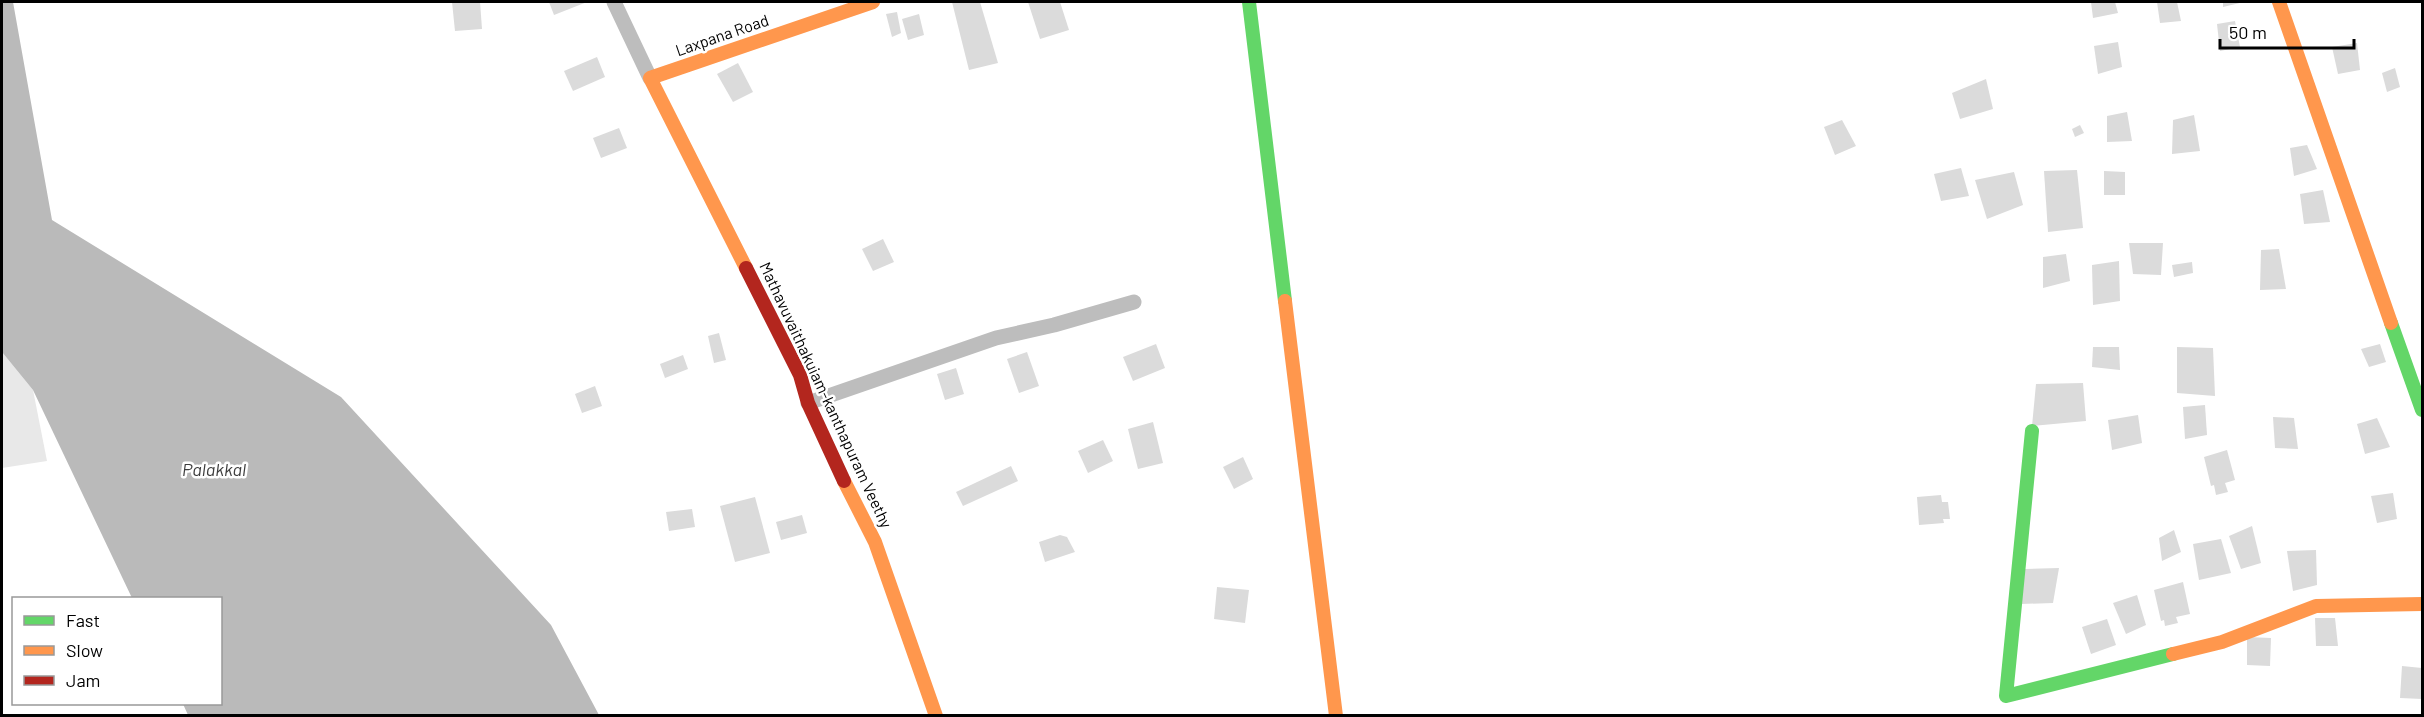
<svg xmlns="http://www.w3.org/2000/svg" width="2424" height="717" viewBox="0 0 2424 717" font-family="Barlow,sans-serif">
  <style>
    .green { fill: #e8e8e8 }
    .water { fill: #bababa }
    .building { fill: #dbdbdb }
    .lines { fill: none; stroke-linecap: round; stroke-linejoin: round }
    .street { stroke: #bdbdbd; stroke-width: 15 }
    .fast { stroke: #63d668; stroke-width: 14 }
    .slow { stroke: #ff974d; stroke-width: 14 }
    .jam { stroke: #b3261e; stroke-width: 14 }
    .labels { text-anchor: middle; stroke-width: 5; stroke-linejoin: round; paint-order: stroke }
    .street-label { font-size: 16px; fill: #000; stroke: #fff }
    .water-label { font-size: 18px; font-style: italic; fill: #3d3d3d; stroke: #fff }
  </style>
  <rect width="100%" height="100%" fill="#fff"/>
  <polygon class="green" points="2,352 33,390 47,461 2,468"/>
  <polygon class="water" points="2,2 13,2 52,220 341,397 551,625 599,715 188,715 183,704 220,704 220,598 132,598 33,390 2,352"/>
  <g class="building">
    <polygon points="452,2 480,2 482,29 455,31"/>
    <polygon points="549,2 587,2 554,15"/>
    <polygon points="952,2 980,2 998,63 969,70"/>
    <polygon points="1028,2 1060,2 1069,30 1040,39"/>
    <polygon points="2091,2 2115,2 2118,13 2093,18"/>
    <polygon points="2157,2 2177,2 2181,21 2160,23"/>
    <polygon points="2223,2 2244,2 2223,7"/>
    <polygon points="897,12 901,33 892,37 886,14"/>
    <polygon points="919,14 924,35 908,40 902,19"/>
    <polygon points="2235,21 2240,47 2220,51 2217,24"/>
    <polygon points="2118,42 2122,67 2098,74 2094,46"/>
    <polygon points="2357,43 2360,70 2338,74 2332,47"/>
    <polygon points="597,57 605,77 573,91 564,71"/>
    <polygon points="738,63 753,92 733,102 717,74"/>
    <polygon points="2395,68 2400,87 2387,92 2382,73"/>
    <polygon points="1986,79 1993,109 1960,119 1952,93"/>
    <polygon points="2127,112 2132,141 2107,142 2107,116"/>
    <polygon points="2194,115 2200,151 2172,154 2173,120"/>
    <polygon points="1842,120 1856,146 1835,155 1824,127"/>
    <polygon points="2080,125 2084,133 2075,137 2072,129"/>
    <polygon points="619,128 627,148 601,158 593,138"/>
    <polygon points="2307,145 2317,169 2294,176 2290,148"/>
    <polygon points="1961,168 1969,196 1941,201 1934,174"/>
    <polygon points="2077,170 2083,228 2048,232 2044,171"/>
    <polygon points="2104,171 2125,172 2125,195 2104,195"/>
    <polygon points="2014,172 2023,205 1987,219 1975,180"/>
    <polygon points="2323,190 2330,222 2304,224 2300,194"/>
    <polygon points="883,239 894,262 873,271 862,249"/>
    <polygon points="2129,243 2163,243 2161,275 2133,274"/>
    <polygon points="2279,249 2286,289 2260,290 2261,250"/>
    <polygon points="2066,254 2070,281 2043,288 2043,257"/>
    <polygon points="2119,261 2120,301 2093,305 2092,265"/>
    <polygon points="2192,262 2193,273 2174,277 2172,265"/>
    <polygon points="719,333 726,360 714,363 708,336"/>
    <polygon points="1156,344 1165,368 1133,381 1123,357"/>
    <polygon points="2380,344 2386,362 2369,367 2361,349"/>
    <polygon points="2093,347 2119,347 2120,370 2092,367"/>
    <polygon points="2177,347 2213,348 2215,396 2177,393"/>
    <polygon points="1027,352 1039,386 1019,393 1007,359"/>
    <polygon points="683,355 688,369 665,378 660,364"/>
    <polygon points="956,368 964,394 945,400 937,374"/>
    <polygon points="2083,383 2086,421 2032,426 2036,384"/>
    <polygon points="595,386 602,406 582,413 575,394"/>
    <polygon points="2205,405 2207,435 2185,439 2183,407"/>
    <polygon points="2138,415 2142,443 2112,450 2108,420"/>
    <polygon points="2273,417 2294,418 2298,449 2275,448"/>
    <polygon points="2377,418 2390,447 2365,454 2357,424"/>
    <polygon points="1153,422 1163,463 1138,469 1128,429"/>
    <polygon points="1103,440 1113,461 1088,473 1078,451"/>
    <polygon points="2227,450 2235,480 2225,483 2228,492 2216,495 2214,485 2211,486 2204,457"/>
    <polygon points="1243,457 1253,479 1234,489 1223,467"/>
    <polygon points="1011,466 1018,481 963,506 956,492"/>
    <polygon points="2393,493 2397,519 2377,523 2371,496"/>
    <polygon points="1941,495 1942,502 1948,502 1950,519 1943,519 1944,523 1919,525 1917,497"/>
    <polygon points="755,497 770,553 735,562 720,506"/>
    <polygon points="692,509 695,527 669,531 666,512"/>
    <polygon points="802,515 807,533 781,540 776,522"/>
    <polygon points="2252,526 2261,563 2241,569 2229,536"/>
    <polygon points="2174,530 2181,552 2162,561 2159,538"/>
    <polygon points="1060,535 1067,537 1075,552 1045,562 1039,542"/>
    <polygon points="2221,539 2231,573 2199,580 2193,544"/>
    <polygon points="2316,550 2317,585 2293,591 2287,551"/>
    <polygon points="2059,568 2053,603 2021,604 2025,569"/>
    <polygon points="2183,582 2190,614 2176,617 2178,623 2165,626 2164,620 2161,621 2154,590"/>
    <polygon points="1217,587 1249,590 1245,623 1214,619"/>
    <polygon points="2137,595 2146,625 2126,634 2113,603"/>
    <polygon points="2315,618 2335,618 2338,646 2316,646"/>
    <polygon points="2107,619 2116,645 2091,654 2082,627"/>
    <polygon points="2247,637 2271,638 2270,666 2247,665"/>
    <polygon points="2402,666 2422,668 2422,699 2400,698"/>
  </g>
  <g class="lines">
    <g class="street">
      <polyline points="614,2 650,78"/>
      <polyline points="808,403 996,338 1054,325 1134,302"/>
    </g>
    <g class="fast">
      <polyline points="1249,2 1285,301"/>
      <polyline points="2391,323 2422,410"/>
      <polyline points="2032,431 2006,696 2173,654"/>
    </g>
    <g class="slow">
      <polyline points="2279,2 2391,323"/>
      <polyline points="746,268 650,78 873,2"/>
      <polyline points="1285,301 1336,716"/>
      <polyline points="844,481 875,542 936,716"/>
      <polyline points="2173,654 2222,642 2316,606 2422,604"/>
    </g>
    <polyline class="jam" points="746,268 800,375 808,403 844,481"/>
  </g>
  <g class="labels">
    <g class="street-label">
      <text transform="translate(722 35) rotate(-19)" y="6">Laxpana Road</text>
      <text transform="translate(826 395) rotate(65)" y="6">Mathavuvaithakuiam-kanthapuram Veethy</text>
    </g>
    <g class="water-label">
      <text x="214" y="476">Palakkal</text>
    </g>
  </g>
  <rect width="2424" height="717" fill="none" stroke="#000000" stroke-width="6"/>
  <rect x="12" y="597" width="210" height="108" fill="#ffffff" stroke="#999999" stroke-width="1.5"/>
  <rect x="24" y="616" width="30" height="9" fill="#63d668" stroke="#999999" stroke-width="1.5"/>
  <text x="66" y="627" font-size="18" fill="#000000">Fast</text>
  <rect x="24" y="646" width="30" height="9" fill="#ff974d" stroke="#999999" stroke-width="1.5"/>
  <text x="66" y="657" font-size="18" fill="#000000">Slow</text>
  <rect x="24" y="676" width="30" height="9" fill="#b3261e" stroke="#999999" stroke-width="1.5"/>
  <text x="66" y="687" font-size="18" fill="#000000">Jam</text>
  <path d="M2220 39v9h134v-9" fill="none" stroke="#000000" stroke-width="3"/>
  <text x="2229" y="39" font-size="18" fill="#000000" stroke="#ffffff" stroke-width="4.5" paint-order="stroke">50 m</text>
</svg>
